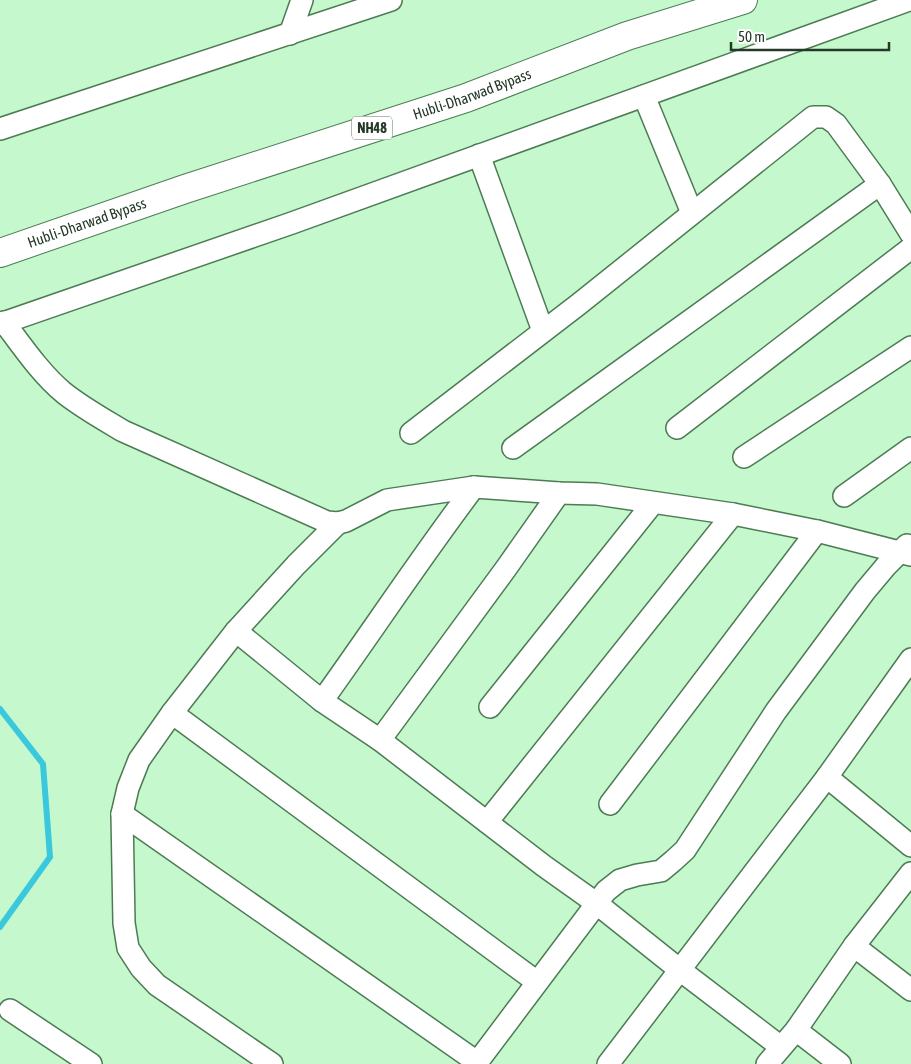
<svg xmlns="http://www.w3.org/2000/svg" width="911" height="1064" viewBox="0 0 911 1064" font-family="'Asap Condensed',sans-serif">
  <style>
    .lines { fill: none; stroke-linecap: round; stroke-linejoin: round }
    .stream { stroke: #3ac8dc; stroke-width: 6 }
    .minor-casing { stroke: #4c7b54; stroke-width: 24 }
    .highway-casing { stroke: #4c7b54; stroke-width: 30 }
    .minor { stroke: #fff; stroke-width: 21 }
    .highway { stroke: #fff; stroke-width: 28 }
    .labels { text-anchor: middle; stroke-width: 5; stroke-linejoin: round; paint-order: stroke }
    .shield { fill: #fff; stroke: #667468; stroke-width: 1 }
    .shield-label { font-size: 14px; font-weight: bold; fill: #253928 }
    .street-label { font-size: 15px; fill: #253928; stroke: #fff }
  </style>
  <rect width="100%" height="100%" fill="#c5f8cc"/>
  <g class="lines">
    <polyline class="stream" points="0,709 43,764 50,857 0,927"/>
    <g class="minor-casing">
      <g id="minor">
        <polyline points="290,34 302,0"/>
        <polyline points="644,96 692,213"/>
        <polyline points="0,129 391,0"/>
        <polyline points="479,155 543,331"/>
        <path d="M4,322C22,346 41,374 64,393C83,408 103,419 123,431L327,522L338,523L346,521L387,500L474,487L559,493L597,494L733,514L817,531L911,555"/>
        <polyline points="0,324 292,223 909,0"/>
        <polyline points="677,428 911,248"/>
        <polyline points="411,433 579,304 813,117 826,117 836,124 880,184 911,234"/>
        <polyline points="513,448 880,184"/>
        <polyline points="744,457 911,347"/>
        <polyline points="844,496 911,448"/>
        <polyline points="236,631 322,701 380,740 544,866 596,903 680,970 781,1047"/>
        <path d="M322,701C373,630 421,557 474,487"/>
        <polyline points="490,707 653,503"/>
        <polyline points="172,713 537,982"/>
        <polyline points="380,740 507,567 559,493"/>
        <polyline points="827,777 911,846"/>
        <polyline points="610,804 817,531"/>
        <polyline points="122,814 477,1062"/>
        <polyline points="487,822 733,514"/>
        <polyline points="854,946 911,990"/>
        <polyline points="10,1010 91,1064"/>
        <polyline points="796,1030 840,1064"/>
        <polyline points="272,1064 157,985 141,968 128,948 124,923 122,814 128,788 139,760 172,713 236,631 296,565 338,523"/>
        <polyline points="476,1064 606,891 620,880 637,875 661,871 673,861 685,850 776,711 865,591 886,566 907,545"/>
        <polyline points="608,1064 827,777 911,659"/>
        <polyline points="767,1064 796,1030 854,946 911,873"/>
      </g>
    </g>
    <g class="highway-casing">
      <g id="highway">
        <path id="s1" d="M0,253L185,189L466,98L627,36L743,0"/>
      </g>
    </g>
    <use href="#minor" class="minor"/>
    <use href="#highway" class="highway"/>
  </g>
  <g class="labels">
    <rect class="shield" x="352" y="116.5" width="40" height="23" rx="4"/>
    <g class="shield-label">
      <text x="372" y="133">NH48</text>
    </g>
    <g class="street-label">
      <text dy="5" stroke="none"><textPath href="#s1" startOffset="498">Hubli-Dharwad Bypass</textPath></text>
      <text dy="5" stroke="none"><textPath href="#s1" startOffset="92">Hubli-Dharwad Bypass</textPath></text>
    </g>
  </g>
  <path d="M731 42v8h158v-8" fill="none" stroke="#253928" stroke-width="2.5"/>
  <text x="738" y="42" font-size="15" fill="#253928" stroke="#ffffff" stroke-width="4" paint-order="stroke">50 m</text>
</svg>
